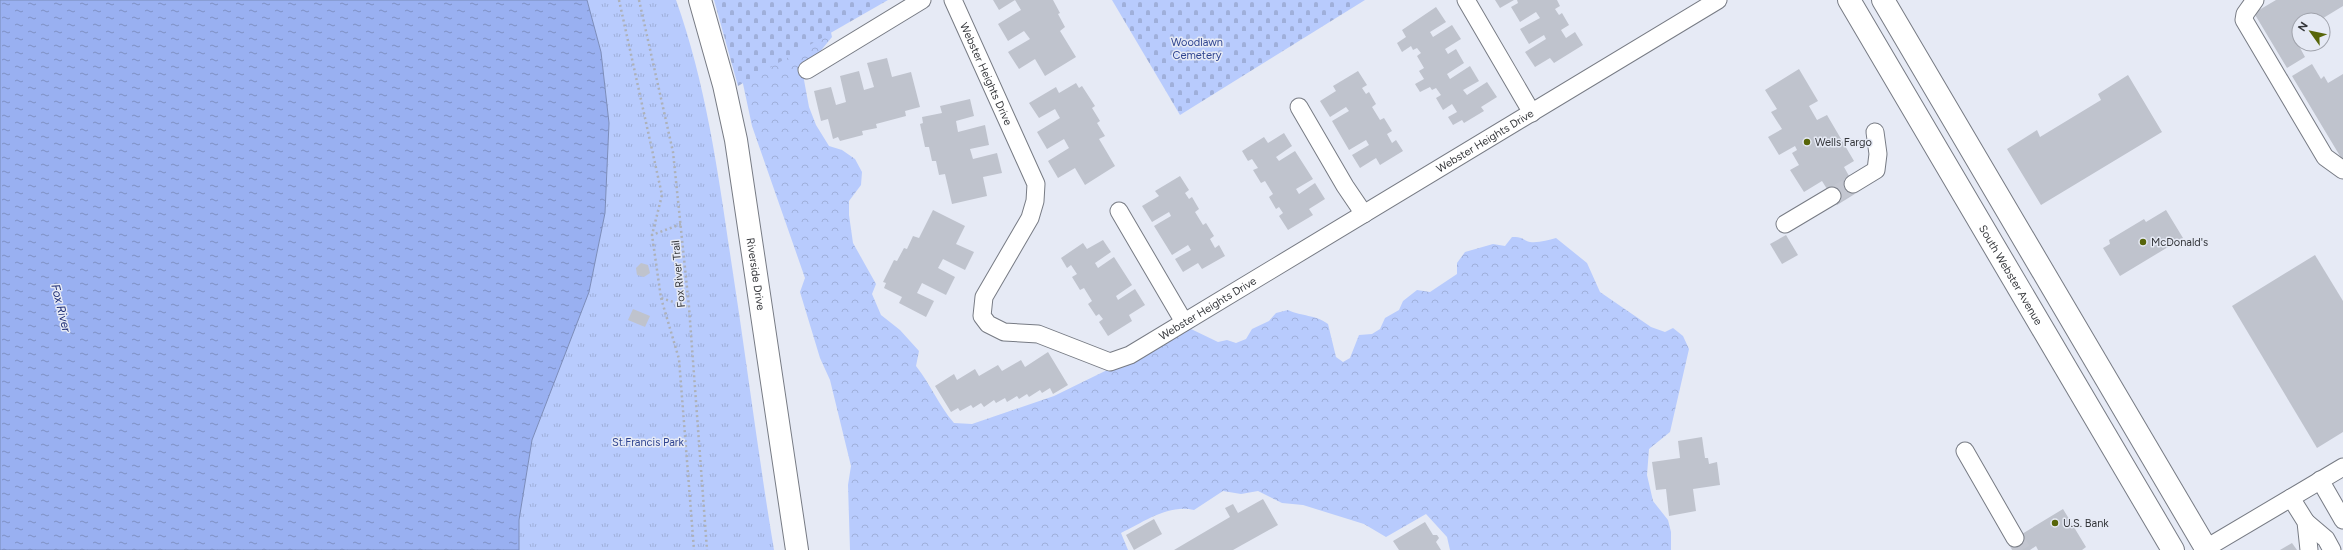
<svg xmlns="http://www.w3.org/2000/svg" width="2343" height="550" viewBox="0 0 2343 550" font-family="Figtree,sans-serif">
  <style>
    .forest { fill: url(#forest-crowns) }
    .cemetery { fill: url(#cemetery-stones) }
    .park { fill: url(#park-tufts) }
    .water { fill: url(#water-ripples); stroke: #7b8cba }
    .building { fill: #bfc3cd }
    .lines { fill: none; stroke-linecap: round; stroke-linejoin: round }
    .minor-tunnel { stroke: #c3c6d0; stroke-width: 17; stroke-dasharray: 17 8; stroke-linecap: butt }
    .minor-casing { stroke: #777b84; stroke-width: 19 }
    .major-casing { stroke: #777b84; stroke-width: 24 }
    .path { stroke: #adb1b9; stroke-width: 2.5; stroke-dasharray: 2 3; stroke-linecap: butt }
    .minor { stroke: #fff; stroke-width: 17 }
    .major { stroke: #fff; stroke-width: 22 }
    .poi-dot { fill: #576509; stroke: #e6eaf5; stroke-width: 1.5 }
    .labels { text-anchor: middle; stroke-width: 3; stroke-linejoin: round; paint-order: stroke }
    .park-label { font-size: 11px; fill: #314691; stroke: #e6eaf5 }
    .street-label { font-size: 11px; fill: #35373b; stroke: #e6eaf5 }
    .poi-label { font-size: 11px; fill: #35373b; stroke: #e6eaf5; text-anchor: start }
    .water-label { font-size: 12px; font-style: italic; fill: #1a2a73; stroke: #e6eaf5 }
  </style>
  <defs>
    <pattern id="forest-crowns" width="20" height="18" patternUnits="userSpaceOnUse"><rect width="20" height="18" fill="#b8cbfd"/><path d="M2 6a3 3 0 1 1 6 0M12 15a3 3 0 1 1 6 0" fill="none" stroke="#9fafda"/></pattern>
    <pattern id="cemetery-stones" width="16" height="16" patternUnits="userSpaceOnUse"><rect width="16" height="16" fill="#b8cbfd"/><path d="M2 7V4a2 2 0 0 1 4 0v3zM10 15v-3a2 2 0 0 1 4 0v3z" fill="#9fafda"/></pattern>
    <pattern id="park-tufts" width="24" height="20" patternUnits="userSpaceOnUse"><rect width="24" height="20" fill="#b8cbfd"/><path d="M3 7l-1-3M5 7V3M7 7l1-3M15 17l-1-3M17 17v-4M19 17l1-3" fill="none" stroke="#9fafda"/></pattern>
    <pattern id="water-ripples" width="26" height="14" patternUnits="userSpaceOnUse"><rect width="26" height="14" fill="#99b0f1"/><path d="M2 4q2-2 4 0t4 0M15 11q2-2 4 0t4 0" fill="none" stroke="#7e90c4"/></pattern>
  </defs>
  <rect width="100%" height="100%" fill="#e6eaf5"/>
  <path class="forest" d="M829,23L832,37L809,65L804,80L809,107L816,125L829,146L842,150L855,159L862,172L861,185L849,201V215L853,243L876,284L872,294L881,315L900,330L919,351L916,366C931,385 939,406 954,423L972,424L1054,396L1191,329L1218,342L1227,340L1236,343L1246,339L1252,329L1269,321L1276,313L1288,310C1303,317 1314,314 1328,324L1336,357L1343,362L1350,358L1359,335L1372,334L1380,329L1385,318L1399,310L1403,301L1417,290L1430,292L1457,274V263L1465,252L1493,244L1505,246L1512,237C1525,237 1522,240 1530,242C1539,243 1548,240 1556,238L1587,263L1600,292L1651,327L1665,332L1673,328L1683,336L1689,349L1670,432L1649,449L1647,475L1653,501L1668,520L1671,532V550H1450L1447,537L1426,514L1386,537L1364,524L1303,505L1282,503L1258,491L1241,494L1223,491L1194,510C1168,504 1144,522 1121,533L1128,550H850L848,485L851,466L830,380L820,358L800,292L805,278L752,126L736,51Z"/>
  <g class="cemetery">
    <polygon points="714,0 888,0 738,86"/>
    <polygon points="1112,0 1365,0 1180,115"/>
  </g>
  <path class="park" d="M587,0H676C706,84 718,172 731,260C746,356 758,454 774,550H519V520L532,440L589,292L605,213L609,123L601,52Z"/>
  <polygon class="water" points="0,0 587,0 601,52 609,123 605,213 589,292 532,440 519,520 519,550 0,550"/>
  <g class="building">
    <polygon points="993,0 1053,0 1060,13 1058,14 1065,27 1060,31 1076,57 1045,76 1035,59 1019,69 1008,52 1030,39 1024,31 1008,41 998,24 1021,10 1015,0 999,10"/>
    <polygon points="1495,0 1514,0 1500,8"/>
    <polygon points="1517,0 1557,0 1560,6 1555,9 1559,15 1562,13 1569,25 1561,30 1566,38 1575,32 1583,45 1554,63 1550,58 1535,67 1525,52 1546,39 1544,35 1529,44 1520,29 1540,18 1536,12 1520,22 1511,7 1518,3"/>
    <polygon points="2276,0 2343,0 2343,6 2320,20 2299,20 2299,32 2296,34 2299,44 2303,44 2299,46 2305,57 2287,68 2254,13"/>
    <polygon points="1436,7 1446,22 1430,32 1433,37 1452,25 1461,39 1445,49 1448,54 1456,49 1464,63 1447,74 1450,79 1470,66 1479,81 1463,90 1467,95 1487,82 1497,97 1481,107 1484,111 1464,123 1462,120 1453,125 1448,117 1457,112 1452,104 1443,110 1436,98 1441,95 1436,88 1432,90 1430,87 1420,92 1415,84 1424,79 1419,71 1424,68 1417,56 1421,53 1417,48 1413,50 1411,46 1402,52 1397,43 1406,37 1402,30"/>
    <polygon points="887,58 892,77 911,72 920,107 905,111 906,116 876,124 877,128 862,131 863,135 840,141 838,137 833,139 828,119 821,121 814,91 831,87 836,105 846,102 840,76 859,71 864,90 874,87 867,63"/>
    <polygon points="2312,64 2321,79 2324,76 2328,83 2343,74 2343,161 2292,76"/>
    <polygon points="1799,69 1818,101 1809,106 1817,120 1827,115 1854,161 1844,167 1858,192 1837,205 1822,181 1804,192 1790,170 1799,165 1792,153 1797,150 1795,146 1779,155 1768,137 1782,129 1771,112 1777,109 1765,90"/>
    <polygon points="1358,71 1367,85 1362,88 1366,94 1369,92 1376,104 1372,107 1380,120 1384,118 1392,131 1387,134 1392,143 1396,140 1403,151 1380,165 1376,158 1360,168 1352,155 1369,145 1366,140 1349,150 1332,121 1349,111 1346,107 1330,117 1320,101 1336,91 1333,86"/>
    <polygon points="2128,75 2162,132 2041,205 2007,149 2037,130 2040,137 2101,100 2098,94"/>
    <polygon points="1076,83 1079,88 1082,86 1095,106 1092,108 1100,121 1097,123 1105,136 1099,139 1115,166 1085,185 1075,168 1058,178 1048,161 1069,148 1064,139 1047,149 1037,132 1060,118 1055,109 1039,118 1029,103 1056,87 1059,93"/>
    <polygon points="970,99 974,116 956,121 958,132 985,125 989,145 970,149 973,159 997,153 1002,173 983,177 987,196 952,204 945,174 939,175 936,161 932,161 929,147 925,147 920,124 923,123 922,117 942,113 940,106"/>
    <polygon points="1284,133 1292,146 1276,157 1279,161 1295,151 1313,179 1296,189 1299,194 1315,183 1325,199 1309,209 1313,215 1288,230 1279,216 1283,213 1279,207 1276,209 1269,197 1273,194 1265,181 1261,183 1253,170 1258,168 1252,159 1248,161 1242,151 1264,137 1268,143"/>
    <polygon points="1180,176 1189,190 1185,193 1189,199 1192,197 1199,209 1195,212 1203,225 1206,223 1214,236 1210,239 1215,248 1219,245 1225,256 1202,269 1198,263 1183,272 1175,259 1191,250 1188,245 1172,255 1154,226 1171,216 1169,212 1152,222 1142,206 1159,196 1155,191"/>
    <polygon points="933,210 965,226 956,244 974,252 965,270 943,259 938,268 955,277 946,295 922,283 917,293 934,301 926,317 899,303 902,297 884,288 886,283 883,282 894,260 897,261 904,248 907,249 913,236 919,238"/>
    <polygon points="2166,210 2183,238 2120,276 2103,248 2110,244 2109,240 2144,219 2146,222"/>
    <polygon points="1786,235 1798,255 1782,264 1770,244"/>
    <polygon points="1103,240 1111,252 1095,263 1098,268 1114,257 1132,285 1116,296 1118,300 1135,289 1145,305 1129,315 1132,321 1108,336 1099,322 1103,319 1099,314 1096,316 1088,304 1092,301 1084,288 1080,290 1072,277 1077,274 1071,265 1067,268 1061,258 1083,243 1087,249"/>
    <polygon points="2315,255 2343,301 2343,432 2317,448 2232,306"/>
    <polygon points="641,263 648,265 650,273 644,277 637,275 636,268"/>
    <polygon points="633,309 650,316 645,327 628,320"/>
    <polygon points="1048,352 1068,385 1053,394 1050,388 1042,393 1040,390 1029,397 1027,394 1019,399 1017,396 1007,402 1005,398 996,403 994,400 984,407 981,403 973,408 971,405 960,411 958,408 951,412 935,386 954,374 957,380 975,369 979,376 998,365 1002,371 1021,360 1025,367"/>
    <polygon points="1702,437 1705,458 1708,458 1709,464 1717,462 1720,485 1693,489 1696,511 1669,516 1666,489 1656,490 1652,462 1680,458 1678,441"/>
    <polygon points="1263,499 1278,525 1233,550 1174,550 1230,517 1225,508 1233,504 1238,513"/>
    <polygon points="2063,509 2086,547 2082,550 2038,550 2036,546 2030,550 2018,550 2012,540"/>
    <polygon points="1154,519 1162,534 1134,550 1126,535"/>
    <polygon points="1425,522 1433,535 1437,535 1439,538 1436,542 1441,550 1399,550 1393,541"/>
    <polygon points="2292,543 2297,550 2280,550"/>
  </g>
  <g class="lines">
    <g class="minor-tunnel">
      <polyline points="1832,196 1853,184"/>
      <polyline points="2015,538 2022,550"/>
    </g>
    <g class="minor-casing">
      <g id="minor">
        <path id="s1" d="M953,0L1036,184L1035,201L1030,218L984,297L982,316L988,324L1004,332L1038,334L1110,362L1130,355L1718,0"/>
        <polyline points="1466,0 1532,113"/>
        <polyline points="2255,0 2245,14 2244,20 2325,157 2343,170"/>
        <polyline points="807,70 922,0"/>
        <polyline points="1299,107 1345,186 1364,214"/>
        <polyline points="1853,184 1876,170 1878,154 1875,132"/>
        <polyline points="1119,211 1184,322"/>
        <polyline points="1785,224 1832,196"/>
        <polyline points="1965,451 2015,538"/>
        <polyline points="2320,480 2343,520"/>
        <polyline points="2291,498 2306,522 2309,550"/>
        <polyline points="2306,522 2326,539 2332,550"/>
        <polyline points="2203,550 2343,467"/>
      </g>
    </g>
    <g class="major-casing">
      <g id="major">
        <path id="s2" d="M700,0L724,85L736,140L797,550"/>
        <path id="s3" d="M1849,0L2173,550"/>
        <polyline points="1883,0 2207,550"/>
      </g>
    </g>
    <g class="path">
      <polyline points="619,0 662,195 652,235"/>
      <polyline points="639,0 673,152 689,307 707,550"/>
      <polyline points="681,224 652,235 661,298 689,307"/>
      <polyline points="661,298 679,359 694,550"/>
    </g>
    <use href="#minor" class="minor"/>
    <use href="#major" class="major"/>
  </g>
  <g class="poi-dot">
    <circle cx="1807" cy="142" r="4"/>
    <circle cx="2143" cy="242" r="4"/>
    <circle cx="2055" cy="523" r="4"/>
  </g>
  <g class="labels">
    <g class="park-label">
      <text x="1197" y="46">Woodlawn<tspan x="1197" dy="13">Cemetery</tspan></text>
      <text x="648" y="446">St.Francis Park</text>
    </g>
    <g class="street-label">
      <text dy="4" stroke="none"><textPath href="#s1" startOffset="81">Webster Heights Drive</textPath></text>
      <text dy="4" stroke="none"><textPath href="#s1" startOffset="922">Webster Heights Drive</textPath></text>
      <text dy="4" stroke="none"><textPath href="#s2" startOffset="280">Riverside Drive</textPath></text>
      <text transform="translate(678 274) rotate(-95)" y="4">Fox River Trail</text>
      <text dy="4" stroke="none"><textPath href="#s3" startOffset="319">South Webster Avenue</textPath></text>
      <text dy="4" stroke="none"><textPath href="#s1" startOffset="598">Webster Heights Drive</textPath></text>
    </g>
    <g class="poi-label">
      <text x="1815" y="146">Wells Fargo</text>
      <text x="2151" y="246">McDonald's</text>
      <text x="2063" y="527">U.S. Bank</text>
    </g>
    <g class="water-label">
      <text transform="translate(61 308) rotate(76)" y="4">Fox River</text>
    </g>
  </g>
  <g transform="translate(2311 32) rotate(303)"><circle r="19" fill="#e6eaf5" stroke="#9fa2ab"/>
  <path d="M0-3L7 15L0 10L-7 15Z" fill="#576509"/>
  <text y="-6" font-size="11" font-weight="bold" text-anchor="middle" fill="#35373b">N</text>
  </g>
</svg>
